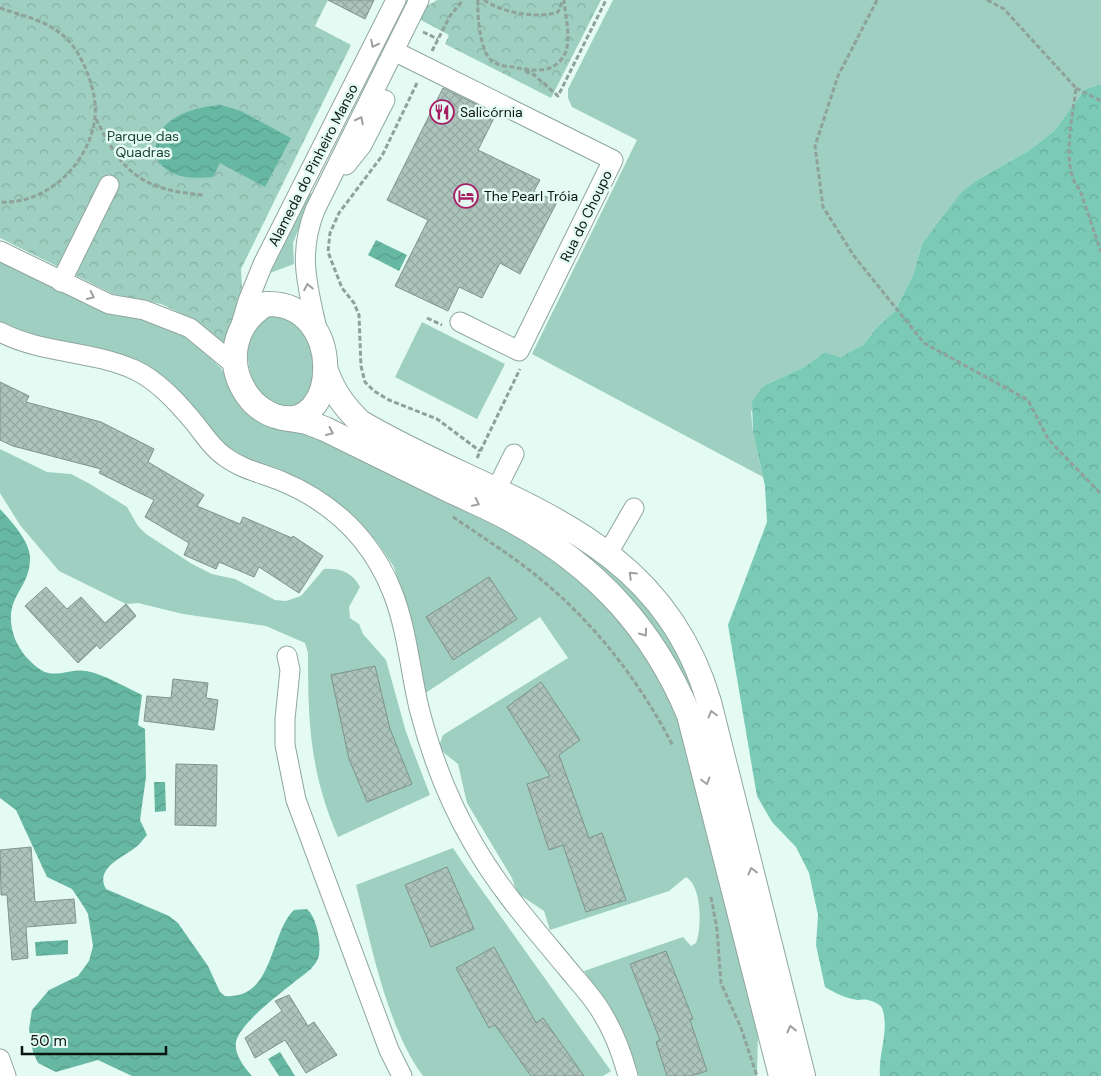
<svg xmlns="http://www.w3.org/2000/svg" width="1101" height="1076" viewBox="0 0 1101 1076" font-family="'DM Sans',sans-serif">
  <style>
    .grass { fill: #9ecfc0 }
    .forest { fill: url(#forest-crowns) }
    .park { fill: url(#park-crowns) }
    .water { fill: url(#water-waves) }
    .building { fill: url(#building-cross-hatch); stroke: #7d938c }
    .lines { fill: none; stroke-linecap: round; stroke-linejoin: round }
    .minor-casing { stroke: #90a6a0; stroke-width: 21 }
    .major-casing { stroke: #90a6a0; stroke-width: 26 }
    .path { stroke: #8fa19b; stroke-width: 3; stroke-dasharray: 5 2.5; stroke-linecap: butt }
    .minor { stroke: #fff; stroke-width: 19 }
    .major { stroke: #fff; stroke-width: 24 }
    .oneway { stroke: #9ea1a1 }
    .labels { text-anchor: middle; stroke-width: 5; stroke-linejoin: round; paint-order: stroke }
    .poi-label { font-size: 14px; fill: #0d1513; stroke: #e3fbf3; text-anchor: start }
    .park-label { font-size: 14px; fill: #20453c; stroke: #e3fbf3 }
    .street-label { font-size: 14px; fill: #0d1513; stroke: #e3fbf3 }
  </style>
  <defs>
    <pattern id="forest-crowns" width="20" height="18" patternUnits="userSpaceOnUse" patternTransform="scale(1.25)"><rect width="20" height="18" fill="#7acab5"/><path d="M2 6a3 3 0 1 1 6 0M12 15a3 3 0 1 1 6 0" fill="none" stroke="#68ad9b"/></pattern>
    <pattern id="park-crowns" width="20" height="18" patternUnits="userSpaceOnUse" patternTransform="scale(1.25)"><rect width="20" height="18" fill="#9ecfc0"/><path d="M2 6a3 3 0 1 1 6 0M12 15a3 3 0 1 1 6 0" fill="none" stroke="#87b1a4"/></pattern>
    <pattern id="water-waves" width="16" height="10" patternUnits="userSpaceOnUse" patternTransform="scale(1.25)"><rect width="16" height="10" fill="#67b8a3"/><path d="M0 5q4-4 8 0t8 0" fill="none" stroke="#589d8b"/></pattern>
    <pattern id="building-cross-hatch" width="8" height="8" patternUnits="userSpaceOnUse" patternTransform="scale(1.25)"><rect width="8" height="8" fill="#adc4bd"/><path d="M0 0l8 8M0 8l8-8" fill="none" stroke="#94a8a2"/></pattern>
  </defs>
  <rect width="100%" height="100%" fill="#e3fbf3"/>
  <g class="grass">
    <polygon points="613,0 1101,0 1101,84 1085,89 1054,131 1028,151 977,180 922,244 913,275 895,311 876,328 863,345 840,357 825,352 804,367 763,386 751,412 753,432 763,477 532,354 637,140 572,107 568,98 568,89"/>
    <polygon points="309,193 312,194 293,243 294,264 270,273"/>
    <path d="M0,257L189,338L221,368L235,394L253,418L268,427L297,431L321,440L522,539L567,569L608,606L641,646L676,710L758,1032L757,1076H639L620,1026L584,971L683,937L691,946L696,943C702,928 702,886 686,877L669,891L550,930L544,911L517,893L512,878L467,803L458,764L443,752L439,746L443,735L568,658L540,617L424,694L412,631L394,567L377,542L358,523L233,454L183,398L50,341L10,330L0,323Z"/>
    <path d="M278,312L305,332L316,360L314,387L297,408C289,407 277,407 270,403C247,389 239,339 260,320C264,316 273,314 278,312Z"/>
    <polygon points="422,322 505,364 477,419 395,377"/>
    <path d="M0,449L47,472L71,474L90,484L127,507L138,526L146,534L192,564L212,574L235,579L275,600L286,601L301,596L324,569C340,568 352,572 360,587L349,607L350,618L359,624L363,634L386,660L406,732L430,795L338,837C310,773 308,723 308,653L305,643L266,626L183,614L138,603L126,604L59,571L20,525L0,493Z"/>
    <polygon points="549,530 574,543 607,567 641,598 684,662 700,714 688,683 675,660"/>
    <path d="M453,848L469,872L611,1071L603,1076H423C387,1028 371,943 356,885Z"/>
  </g>
  <path class="forest" d="M1101,84V1076H880C878,1055 889,1031 883,1011C882,1004 874,1002 868,1000C864,999 861,1000 857,1000C845,998 835,993 825,987L816,945L818,915L809,873L796,847L772,822L757,796L753,773L728,625L767,522L765,486L753,432L752,402L763,386L804,367L825,352L840,357L863,345L876,328L895,311L913,275L922,244L961,193L977,180L1028,151L1054,131L1085,89Z"/>
  <g class="park">
    <polygon points="0,0 328,0 315,26 351,45 241,269 242,287 225,347 189,317 161,304 113,294 0,238"/>
    <polygon points="437,0 601,0 551,98 445,44 449,35 419,19 424,8"/>
  </g>
  <g class="water">
    <path d="M221,105L241,111L291,138L265,187L220,163L213,177C193,179 169,179 157,159C148,120 191,107 221,105Z"/>
    <polygon points="376,240 407,255 399,271 368,255"/>
    <path d="M0,509C11,521 29,540 30,557C31,591 0,597 15,639C21,652 29,662 41,670C55,679 71,668 86,671C104,674 125,687 142,695L138,725L145,729L146,777L140,820L147,835C143,839 140,844 136,847C124,857 94,868 106,889L169,916L178,923L208,966L220,992L225,996C274,1000 269,934 294,910L307,909C317,918 321,942 319,955C318,961 314,965 311,969C294,983 240,1021 236,1042C234,1054 244,1067 252,1076H132L98,1060L56,1072L38,1063L33,1052L29,1029L32,1010L49,990L78,976L89,961L93,946L88,914L84,907L72,889L47,877L16,810L0,798Z"/>
    <polygon points="154,782 165,782 166,811 155,812"/>
    <polygon points="68,940 68,954 36,956 35,942"/>
    <polygon points="280,1052 295,1076 279,1076 268,1059"/>
  </g>
  <g class="building">
    <polygon points="328,0 374,0 365,19"/>
    <polygon points="443,88 496,114 478,150 540,180 534,191 557,202 520,274 500,263 482,298 459,287 448,311 395,286 428,220 387,200"/>
    <polygon points="0,382 29,396 26,402 101,422 154,449 148,462 204,495 197,506 240,524 243,517 292,538 293,536 323,556 299,593 259,567 254,577 219,562 216,569 184,555 189,543 145,517 154,500 99,473 101,469 13,446 0,440"/>
    <polygon points="489,577 517,619 453,660 426,617"/>
    <polygon points="46,587 67,609 81,597 105,623 126,604 136,616 100,649 97,645 78,663 25,606"/>
    <polygon points="375,666 390,729 412,784 367,802 349,759 331,675"/>
    <polygon points="173,679 208,683 206,698 218,700 214,730 144,721 147,696 171,698"/>
    <polygon points="541,682 580,740 559,755 589,838 602,833 626,900 586,912 563,845 549,850 527,784 550,776 507,707"/>
    <polygon points="176,764 217,765 216,826 175,825"/>
    <polygon points="31,847 35,902 74,899 76,923 26,927 28,958 12,960 7,895 1,895 0,850"/>
    <polygon points="447,867 474,929 431,947 405,885"/>
    <polygon points="494,947 536,1023 543,1018 584,1076 531,1076 495,1025 489,1028 456,968"/>
    <polygon points="666,951 693,1019 690,1020 707,1071 690,1076 667,1076 656,1042 660,1040 630,964"/>
    <polygon points="289,995 308,1026 314,1022 337,1055 306,1073 285,1040 255,1058 245,1038 282,1011 275,1001"/>
  </g>
  <g class="lines">
    <g class="minor-casing">
      <g id="minor">
        <polyline points="394,51 613,160 519,351 460,322"/>
        <polyline points="346,165 362,145 385,100"/>
        <polyline points="0,251 109,304 144,310 190,328 236,366"/>
        <polyline points="61,282 109,185"/>
        <polyline points="240,328 248,301 263,264 396,0"/>
        <path d="M0,332C42,354 91,350 135,370C158,381 177,402 193,421C203,433 211,447 224,456C241,469 261,473 281,481C332,502 371,539 392,591C407,628 410,670 419,708C431,755 449,802 473,843C499,889 534,928 567,968C579,983 593,997 602,1013C614,1032 622,1054 628,1076"/>
        <path d="M318,334C308,287 297,256 315,210L419,0"/>
        <polyline points="496,490 514,454"/>
        <polyline points="608,553 634,508"/>
        <polyline points="287,656 290,670 285,719 285,745 296,800 389,1050 402,1076"/>
        <polyline points="0,1059 6,1076"/>
      </g>
    </g>
    <g class="major-casing">
      <g id="major">
        <path d="M266,304C347,301 340,438 275,416C264,412 255,406 248,396C225,364 233,324 266,304Z"/>
        <path d="M327,373C334,393 345,407 360,422C497,503 658,527 709,702L803,1076"/>
        <path d="M283,418L307,422L325,429C366,449 407,469 447,489C470,500 494,510 515,522C597,568 653,629 689,715L781,1076"/>
      </g>
    </g>
    <g class="path">
      <path d="M478,0C477,14 480,49 490,59C497,67 509,66 518,68C534,71 553,73 563,57C573,43 565,16 564,0"/>
      <path d="M484,0C503,13 537,19 558,12L563,0"/>
      <polyline points="877,0 838,76 815,146 823,207 854,256 924,343 1028,400 1048,439 1101,494"/>
      <path d="M987,0L1004,9L1076,88C1073,115 1060,169 1080,190L1101,252"/>
      <path d="M0,8C23,16 50,21 68,40C84,57 98,94 95,117C90,163 47,205 0,202"/>
      <polyline points="423,32 438,39"/>
      <polyline points="432,51 450,16 463,0"/>
      <polyline points="525,71 534,75 558,96 606,0"/>
      <polyline points="417,83 382,156 339,213 330,233 328,252 342,288 354,303 359,315 361,366 365,382 374,391 389,400 437,419 480,451"/>
      <polyline points="1076,88 1101,101"/>
      <path d="M96,119C123,174 142,190 204,195"/>
      <polyline points="427,318 442,325"/>
      <polyline points="477,458 520,369"/>
      <path d="M453,517C475,532 498,547 520,563C585,611 636,674 673,746"/>
      <polyline points="711,897 717,929 721,983 741,1028 757,1076"/>
    </g>
    <use href="#minor" class="minor"/>
    <use href="#major" class="major"/>
  </g>
  <defs><path id="oneway-chevron" d="M-2-3.5L2.5 0L-2 3.5" fill="none" stroke-width="1.6" stroke-linecap="round" stroke-linejoin="round" transform="scale(1.25)"/></defs>
  <g class="oneway">
    <use href="#oneway-chevron" transform="translate(374 44) rotate(117)"/>
    <use href="#oneway-chevron" transform="translate(360 120) rotate(-63)"/>
    <use href="#oneway-chevron" transform="translate(308 287) rotate(-101)"/>
    <use href="#oneway-chevron" transform="translate(91 296) rotate(25)"/>
    <use href="#oneway-chevron" transform="translate(330 432) rotate(24)"/>
    <use href="#oneway-chevron" transform="translate(476 503) rotate(26)"/>
    <use href="#oneway-chevron" transform="translate(632 575) rotate(-136)"/>
    <use href="#oneway-chevron" transform="translate(644 633) rotate(54)"/>
    <use href="#oneway-chevron" transform="translate(712 714) rotate(-105)"/>
    <use href="#oneway-chevron" transform="translate(706 781) rotate(75)"/>
    <use href="#oneway-chevron" transform="translate(752 871) rotate(-104)"/>
    <use href="#oneway-chevron" transform="translate(791 1029) rotate(-104)"/>
  </g>
  <defs>
    <g id="restaurant-ring" transform="scale(1.25)"><circle r="9.5" fill="#e3fbf3" stroke="#a61d64" stroke-width="1.5"/><path d="M-5-6h1v4h1v-4h1v4h1v-4h1v5L-1.5 .5V6h-2V.5L-5-1ZM5-6V6H3V1.5H1.5Q1.5-4 5-6Z" fill="#a61d64"/></g>
    <g id="hotel-ring" transform="scale(1.25)"><circle r="9.5" fill="#e3fbf3" stroke="#a61d64" stroke-width="1.5"/><path d="M-6-4.5h1.5V1H6V5H4.5V3h-9V5H-6ZM-4 0a1.8 1.8 0 1 1 3.6 0ZM.5 0V-2.5h3Q6-2.5 6 0Z" fill="#a61d64"/></g>
  </defs>
  <g fill-rule="evenodd">
    <use href="#restaurant-ring" x="442" y="112"/>
    <use href="#hotel-ring" x="466" y="196"/>
  </g>
  <g class="labels">
    <g class="poi-label">
      <text x="460" y="117">Salicórnia</text>
      <text x="484" y="201">The Pearl Tróia</text>
    </g>
    <g class="park-label">
      <text x="143" y="141">Parque das<tspan x="143" dy="16">Quadras</tspan></text>
    </g>
    <g class="street-label">
      <text transform="translate(313 165) rotate(-63)" y="5">Alameda do Pinheiro Manso</text>
      <text transform="translate(586 216) rotate(-64)" y="5">Rua do Choupo</text>
    </g>
  </g>
  <path d="M22 1046v8h144v-8" fill="none" stroke="#0d1513" stroke-width="2.5"/>
  <text x="30" y="1046" font-size="15" fill="#0d1513" stroke="#e3fbf3" stroke-width="4" paint-order="stroke">50 m</text>
</svg>
